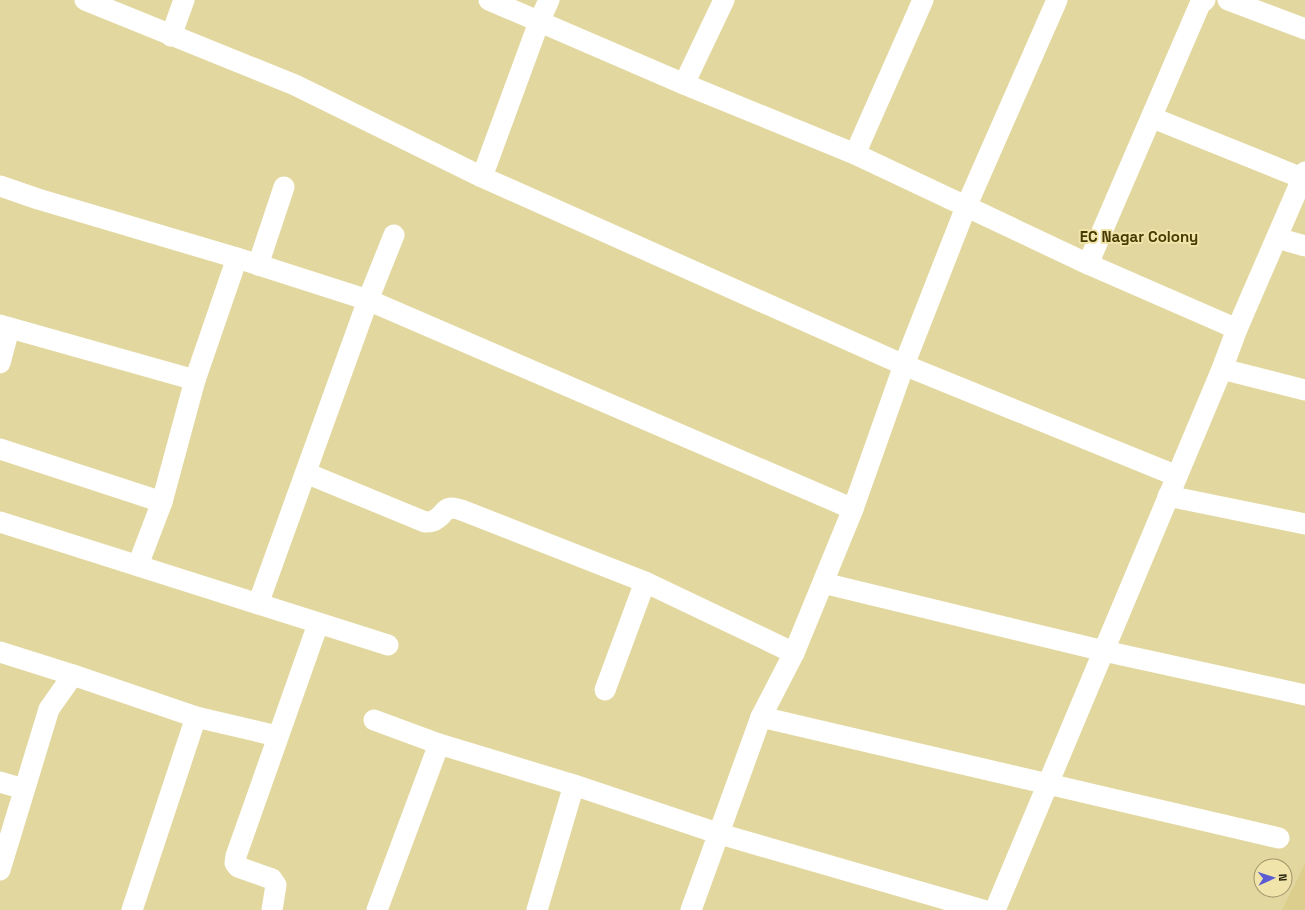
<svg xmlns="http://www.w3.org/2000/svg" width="1305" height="910" viewBox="0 0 1305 910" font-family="'Space Grotesk',sans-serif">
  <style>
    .built { fill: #dccf8d }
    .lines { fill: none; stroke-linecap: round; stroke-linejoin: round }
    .minor { stroke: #fff; stroke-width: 21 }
    .labels { text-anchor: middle; stroke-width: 4; stroke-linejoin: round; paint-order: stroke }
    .neighbourhood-label { font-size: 15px; font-weight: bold; fill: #463c00; stroke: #f0e4ab }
  </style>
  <rect width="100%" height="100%" fill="#e2d79e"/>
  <polygon class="built" points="1305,864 1305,910 1282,910"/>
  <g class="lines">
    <g class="minor">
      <polyline points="85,0 295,85 482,177 904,365 1177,476"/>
      <polyline points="489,0 684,84 855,154 1088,264 1237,329"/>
      <polyline points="1228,0 1305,29"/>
      <polyline points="171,36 184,0"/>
      <polyline points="684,84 724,0"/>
      <polyline points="1153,118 1302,178"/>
      <polyline points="855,154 923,0"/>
      <polyline points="482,177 539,22 549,0"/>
      <polyline points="0,186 38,199 237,258 368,300 853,509"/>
      <polyline points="1277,238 1305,246"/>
      <polyline points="1088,264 1200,4 1205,0"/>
      <polyline points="258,265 284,187"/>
      <polyline points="0,325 195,380"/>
      <polyline points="0,363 9,329"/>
      <polyline points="1222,369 1305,390"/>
      <polyline points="0,449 162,502"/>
      <path d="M306,473L425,522C428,522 433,522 435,520C448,513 441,503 464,511L645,582L794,653"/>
      <polyline points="1168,496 1305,524"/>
      <polyline points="0,522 388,645"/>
      <polyline points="138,565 162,502 195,380 237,258"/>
      <polyline points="823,583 1104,651 1305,695"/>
      <polyline points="258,604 368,300 394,235"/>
      <polyline points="0,652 73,675 196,717 132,910"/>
      <polyline points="605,690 645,582"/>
      <polyline points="196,717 277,736"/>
      <polyline points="761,717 1279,838"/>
      <polyline points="374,720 439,744 574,785 720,834 983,910"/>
      <polyline points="0,782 24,789"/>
      <polyline points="0,870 49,709 73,675"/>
      <polyline points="272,910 276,885 272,879 238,867 235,863 236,856 318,624"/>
      <polyline points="377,910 439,744"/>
      <polyline points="537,910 574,785"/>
      <polyline points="691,910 761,717 794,653 853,509 904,365 966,207 1057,0"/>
      <polyline points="995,910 1222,369 1237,329 1305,172"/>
    </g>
  </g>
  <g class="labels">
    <g class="neighbourhood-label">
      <text x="1139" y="242">EC Nagar Colony</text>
    </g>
  </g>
  <g transform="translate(1273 878) rotate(87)"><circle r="19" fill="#f0e4ab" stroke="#9f966b"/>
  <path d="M0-3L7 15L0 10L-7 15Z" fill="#5b5cd4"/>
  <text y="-6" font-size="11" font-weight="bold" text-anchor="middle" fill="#26220b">N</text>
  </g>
</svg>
